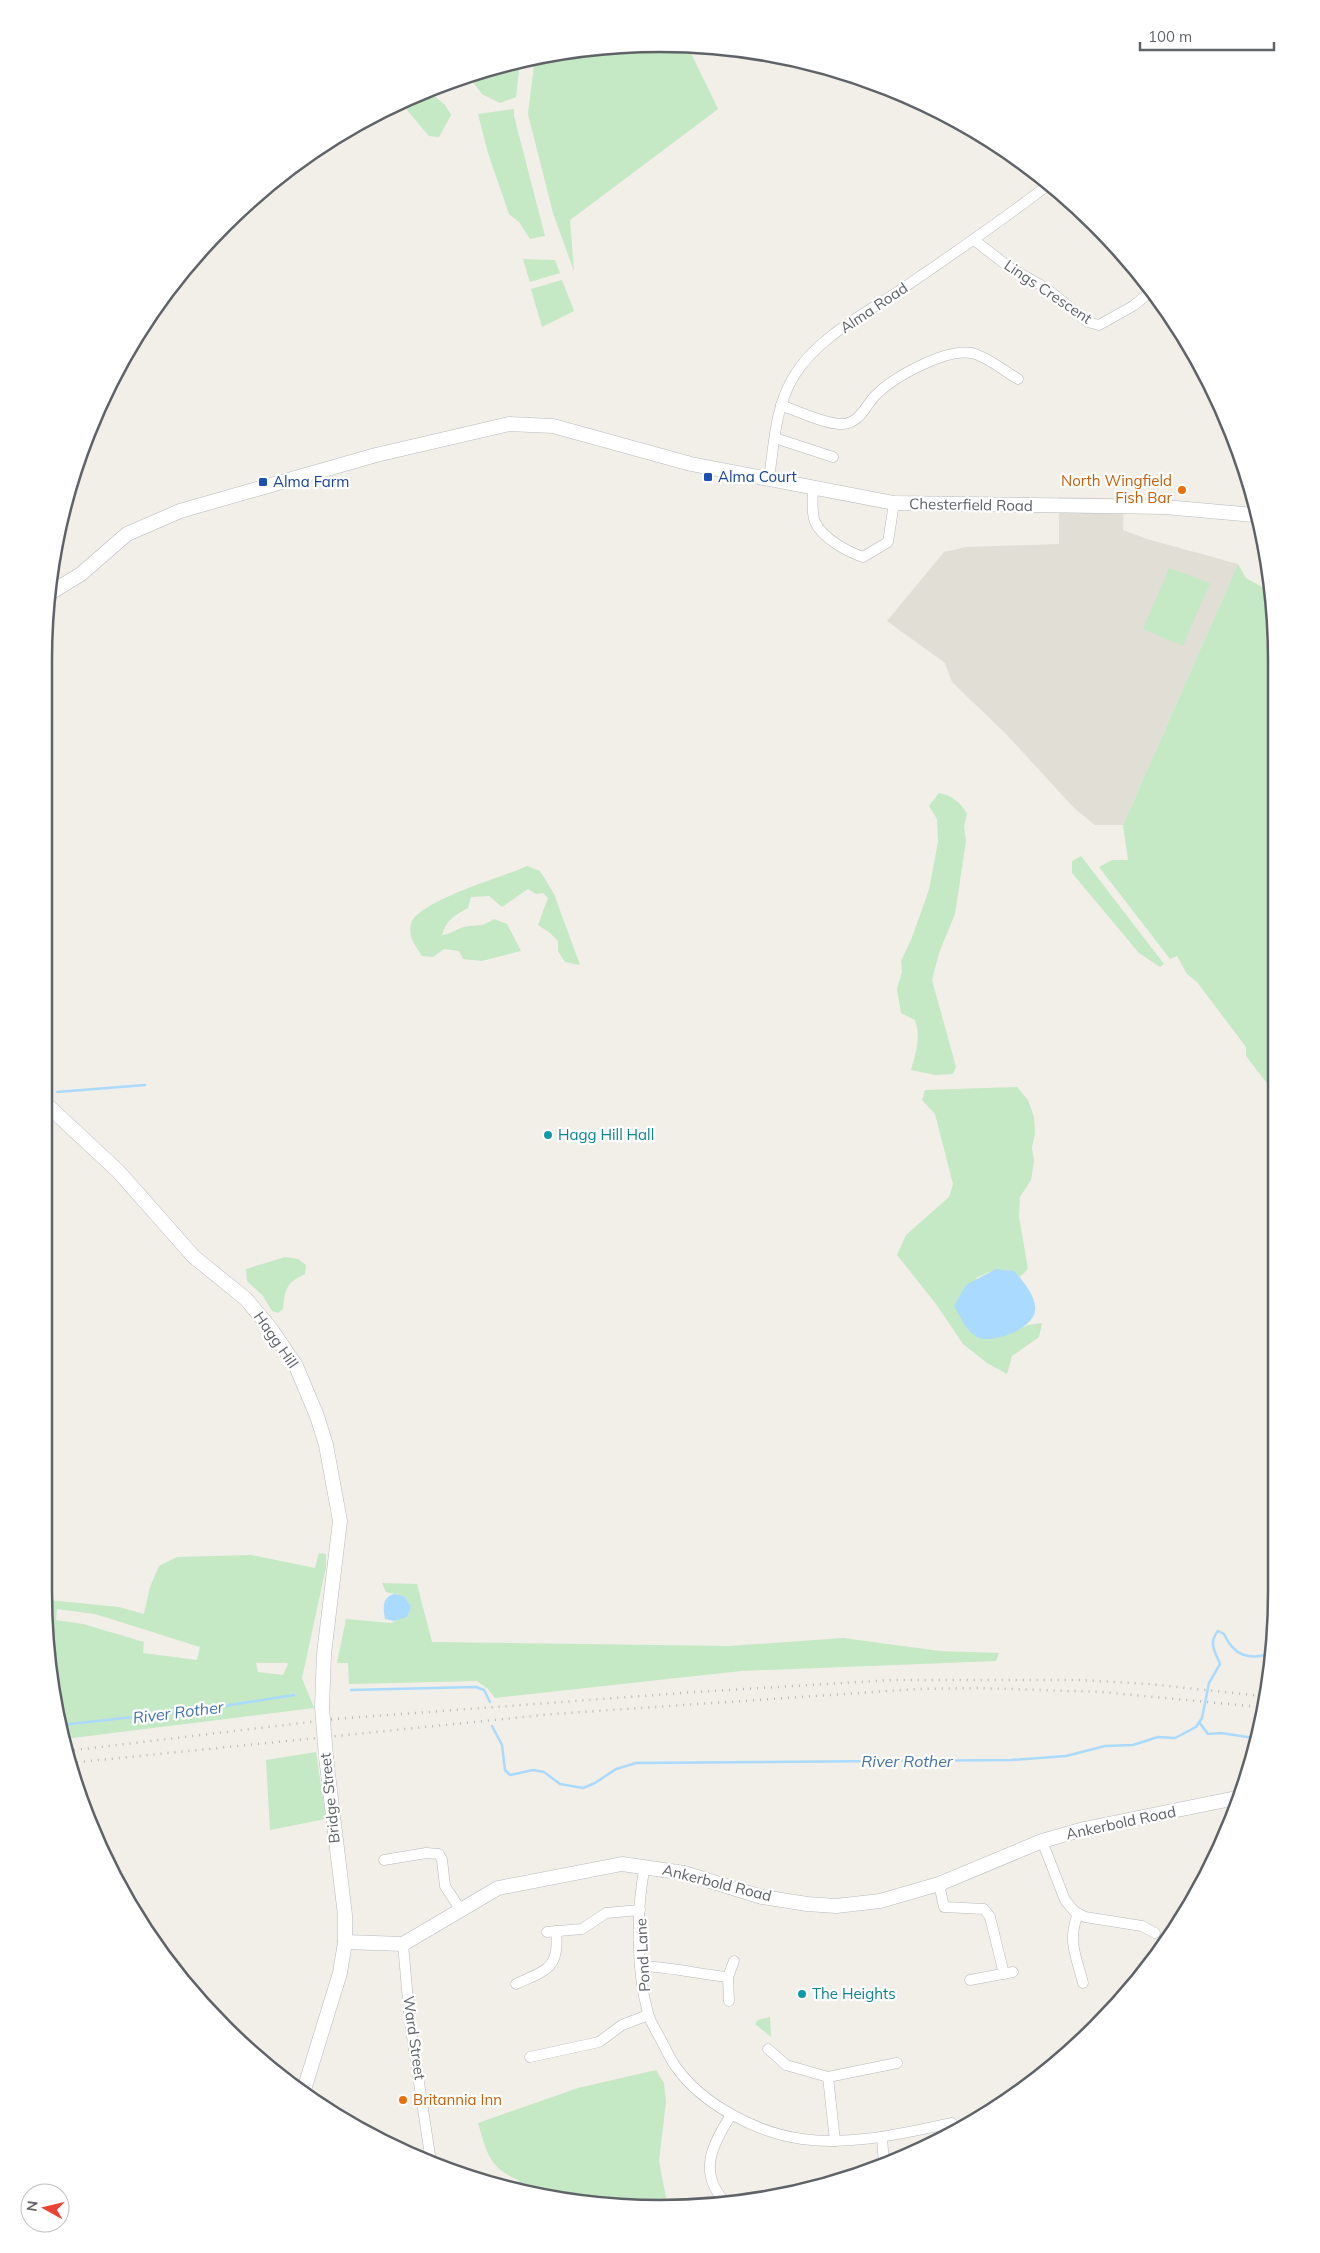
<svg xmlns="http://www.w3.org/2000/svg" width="1320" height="2253" viewBox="0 0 1320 2253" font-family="Mulish,sans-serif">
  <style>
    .education { fill: #e1ded6 }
    .green { fill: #c5e8c5; fill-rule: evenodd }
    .water { fill: #aadaff }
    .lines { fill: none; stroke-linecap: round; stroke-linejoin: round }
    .stream { stroke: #aadaff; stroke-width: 2.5 }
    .street-casing { stroke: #b5b8bc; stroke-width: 11 }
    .secondary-casing { stroke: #b6babf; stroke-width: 15 }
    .street { stroke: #fff; stroke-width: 10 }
    .secondary { stroke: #fff; stroke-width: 14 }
    .rail { stroke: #b6b7b8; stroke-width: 2.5; stroke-dasharray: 1 6; stroke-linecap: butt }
    .secondary-bridge-casing { stroke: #b6babf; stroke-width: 15; stroke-linecap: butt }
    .secondary-bridge { stroke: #fff; stroke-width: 14 }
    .transit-dot { fill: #1a4fb4; stroke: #fff; stroke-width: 2 }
    .food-dot { fill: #e8710a; stroke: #fff; stroke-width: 2 }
    .culture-dot { fill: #0f9aa8; stroke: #fff; stroke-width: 2 }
    .labels { text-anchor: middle; stroke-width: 4.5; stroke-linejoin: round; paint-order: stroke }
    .street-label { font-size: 15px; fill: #5f6368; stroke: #fff }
    .transit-label { font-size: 15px; fill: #164399; stroke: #fff; text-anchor: start }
    .food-label { font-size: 15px; fill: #c56008; stroke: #fff; text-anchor: end }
    .culture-label { font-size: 15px; fill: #0d838f; stroke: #fff; text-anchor: start }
    .water-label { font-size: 16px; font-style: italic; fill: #4174aa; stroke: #fff }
    .rim { fill: none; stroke: #5f6368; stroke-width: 2.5 }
  </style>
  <rect width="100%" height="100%" fill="#f1efe8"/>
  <polygon class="education" points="1059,497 1124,499 1123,530 1147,539 1238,564 1123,825 1095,825 1074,808 1007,735 952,682 945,663 887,621 944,552 966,547 1059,544"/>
  <g class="green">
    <polygon points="660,44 688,47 718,109 570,220 574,271 553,213 528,114 535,57"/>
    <polygon points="520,61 516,97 500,103 482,94 473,82 475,75"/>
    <polygon points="427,90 445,105 451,115 439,137 429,136 407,110 412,97"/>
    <polygon points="514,109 514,116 545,236 530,239 519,222 509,214 488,153 478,114"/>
    <polygon points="523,259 555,260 560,273 530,282"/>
    <polygon points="562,280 574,311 542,327 531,289"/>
    <polygon points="1238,564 1246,578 1269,591 1275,619 1275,1094 1246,1056 1246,1047 1197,982 1187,974 1177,956 1170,959 1099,867 1112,860 1128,860 1123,825"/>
    <polygon points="1169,568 1210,583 1183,646 1143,629"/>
    <path d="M939,793C953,796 960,802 967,814L964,826L966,841L955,914L939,953L932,980L956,1067L953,1074L935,1075L911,1070C916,1053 921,1037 915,1020L901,1013L897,989L902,972L901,961L911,940L929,890L938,842L937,819L929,806Z"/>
    <polygon points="1081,856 1164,964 1160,967 1139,953 1072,873 1072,861"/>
    <path d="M527,866L540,871L554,894L580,965L565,962L558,951V941L550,933L538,925L548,898L543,893L536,894L528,889L502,907L489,896L471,897L468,908C455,915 446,920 442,935C450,935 456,929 464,927C477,924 481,928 494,919L507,924L521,951L482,961L463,959L459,951L444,949L433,957L422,956C415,945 408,938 411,924C417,901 504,877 527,866Z"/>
    <path d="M1017,1087L1028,1100L1034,1117L1035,1134L1032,1147L1034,1161L1031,1180L1020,1197L1019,1217L1028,1269L1020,1277C1007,1264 990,1271 976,1278L1007,1335L1028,1325L1042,1323L1039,1337L1012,1356L1007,1374L987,1363L963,1344L936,1304L897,1255L906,1235L949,1197L953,1184L935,1114L922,1100L925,1090Z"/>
    <path d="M285,1257L298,1259L306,1265L305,1274C286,1283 285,1289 283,1309L278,1313L272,1311L263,1296L247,1281L246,1269Z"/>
    <path d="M319,1553L326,1554V1567L302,1678L314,1708L64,1739L49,1674V1600L119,1607L144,1614L150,1587L159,1566L177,1557L251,1555L315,1568ZM57,1609L95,1614L200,1647L197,1660L143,1653L144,1642L83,1624L56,1620ZM256,1663H287L288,1664L283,1675L258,1672Z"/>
    <polygon points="382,1583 417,1584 432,1642 729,1646 843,1638 940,1651 999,1653 996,1661 741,1671 495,1698 488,1689 477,1681 349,1684 348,1663 337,1663 346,1619 391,1623 407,1616 411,1606 404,1596 386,1592"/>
    <polygon points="316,1752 326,1819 270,1830 266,1760"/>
    <polygon points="770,2017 771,2037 755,2024 758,2020"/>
    <path d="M656,2070L664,2083L666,2102L659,2161L667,2203L658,2207L580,2204L523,2193L518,2180C488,2167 487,2152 478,2123L578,2088Z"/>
  </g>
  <g class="water">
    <path d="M996,1269L1014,1271C1023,1281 1037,1297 1035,1311C1033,1329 991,1345 977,1337C966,1331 960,1316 954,1306L966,1285Z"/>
    <path d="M394,1594L404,1596L411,1606L407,1617L394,1621L385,1619C383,1608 382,1597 394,1594Z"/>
  </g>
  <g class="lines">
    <g class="stream">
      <polyline points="57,1092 145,1085"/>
      <polyline points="351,1690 476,1687 484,1690 490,1702"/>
      <polyline points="1199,1722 1208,1734 1221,1733 1254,1738"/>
      <polyline points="61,1725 198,1710 294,1695"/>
      <path d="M492,1726L502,1745L505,1770L510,1775L533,1770L544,1772L560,1784L583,1788L595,1783L616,1769L636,1763L1012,1760L1066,1756L1105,1746L1133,1745L1158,1737L1175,1738L1196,1727L1202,1718L1209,1683L1220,1664C1215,1651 1208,1643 1218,1631L1224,1634C1234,1656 1248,1660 1271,1654"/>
    </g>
    <g class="street-casing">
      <g id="street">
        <polyline points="974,240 1009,267 1046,288 1088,322 1099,325 1133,306 1149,293"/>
        <path d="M781,405C797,411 827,425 843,424C858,423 865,408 873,398C891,378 945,348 972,353C988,357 1004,371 1018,379"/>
        <polyline points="775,438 833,457"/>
        <path d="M769,479C774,444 775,407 794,376C817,338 863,315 899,291C950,256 1000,222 1048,185"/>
        <path d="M813,487C813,498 811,512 815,522C822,538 848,552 863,557L888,542L894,503"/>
        <polyline points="1042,1841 1065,1900 1075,1912 1085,1917 1142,1926 1155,1933"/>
        <polyline points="384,1860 426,1853 439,1854 442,1860 445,1886 460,1909"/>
        <path d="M645,1866C636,1909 636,1970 648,2013C650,2022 657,2032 661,2040C666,2049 670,2059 676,2067C702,2104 757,2133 802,2139C852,2146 903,2133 952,2123"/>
        <polyline points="939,1884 944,1907 984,1909 990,1917 1004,1974"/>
        <path d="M1078,1914C1067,1941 1076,1955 1083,1983"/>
        <polyline points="547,1932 582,1929 606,1913 640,1910"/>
        <polyline points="403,1944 410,2023 431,2162"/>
        <path d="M640,1966C671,1967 698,1974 728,1977L734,1961"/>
        <polyline points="728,1977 729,2001"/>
        <polyline points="970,1980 1013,1972"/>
        <path d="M516,1984C546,1970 560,1969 556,1931"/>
        <polyline points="768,2049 786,2065 828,2077 897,2063"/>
        <polyline points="530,2057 599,2042 622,2025 648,2015"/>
        <polyline points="828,2077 835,2141"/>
        <polyline points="882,2137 884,2165"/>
        <path d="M726,2203C697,2173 712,2145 731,2115"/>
      </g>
    </g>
    <g class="secondary-casing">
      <g id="secondary">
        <polyline points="50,593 81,574 127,534 180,511 376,455 509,424 553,426 691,464 894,503 1165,507 1254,515"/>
        <polyline points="47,1105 118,1171 194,1257 246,1299 271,1329 296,1366 317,1416 326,1445 340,1521 324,1654 322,1707"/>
        <polyline points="345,1942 403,1944 498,1888 622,1864 684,1873 762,1897 807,1904 836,1906 880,1901 939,1884 1042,1841 1084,1829 1241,1797"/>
        <polyline points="303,2093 340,1973 345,1942 345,1915 326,1757"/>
      </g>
    </g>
    <use href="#street" class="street"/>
    <use href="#secondary" class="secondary"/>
    <g class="rail">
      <polyline points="67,1751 335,1719 695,1692 893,1680 1080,1680 1149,1684 1262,1696"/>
      <polyline points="70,1763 553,1714 917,1689 979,1688 1102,1692 1260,1707"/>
    </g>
    <g class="secondary-bridge-casing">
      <polyline id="secondary-bridge" points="322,1707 326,1757"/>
    </g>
    <use href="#secondary-bridge" class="secondary-bridge"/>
  </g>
  <g class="transit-dot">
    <rect x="703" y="472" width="10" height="10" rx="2.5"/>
    <rect x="258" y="477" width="10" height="10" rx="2.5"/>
  </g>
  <g class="food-dot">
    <circle cx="1182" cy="490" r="5"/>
    <circle cx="403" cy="2100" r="5"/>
  </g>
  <g class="culture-dot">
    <circle cx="548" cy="1135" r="5"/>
    <circle cx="802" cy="1994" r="5"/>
  </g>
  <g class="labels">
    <g class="street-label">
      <text transform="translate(1048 292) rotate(34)" y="5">Lings Crescent</text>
      <text transform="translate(874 308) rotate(-34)" y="5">Alma Road</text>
      <text transform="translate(971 505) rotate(1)" y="5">Chesterfield Road</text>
      <text transform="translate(276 1340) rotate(55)" y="5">Hagg Hill</text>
      <text transform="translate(330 1798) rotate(-96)" y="5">Bridge Street</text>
      <text transform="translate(1121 1823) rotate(-12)" y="5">Ankerbold Road</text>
      <text transform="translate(717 1883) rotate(14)" y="5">Ankerbold Road</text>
      <text transform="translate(643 1955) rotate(-93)" y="5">Pond Lane</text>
      <text transform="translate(414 2038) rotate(82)" y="5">Ward Street</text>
    </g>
    <g class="transit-label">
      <text x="718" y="482">Alma Court</text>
      <text x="273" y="487">Alma Farm</text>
    </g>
    <g class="food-label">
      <text x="1172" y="486">North Wingfield<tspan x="1172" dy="17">Fish Bar</tspan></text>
      <text x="413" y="2105" text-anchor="start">Britannia Inn</text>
    </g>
    <g class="culture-label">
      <text x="558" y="1140">Hagg Hill Hall</text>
      <text x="812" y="1999">The Heights</text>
    </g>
    <g class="water-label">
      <text transform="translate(178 1712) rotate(-7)" y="6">River Rother</text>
      <text x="907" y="1767">River Rother</text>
    </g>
  </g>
  <path d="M0 0H1320V2253H0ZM660 52H660A608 608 0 0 1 1268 660V1592A608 608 0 0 1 660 2200H660A608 608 0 0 1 52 1592V660A608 608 0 0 1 660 52Z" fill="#fff" fill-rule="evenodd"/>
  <path class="rim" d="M660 52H660A608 608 0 0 1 1268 660V1592A608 608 0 0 1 660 2200H660A608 608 0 0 1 52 1592V660A608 608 0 0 1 660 52Z"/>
  <g transform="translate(45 2208) rotate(278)"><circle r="24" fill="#ffffff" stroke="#bfc1c3"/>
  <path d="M0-4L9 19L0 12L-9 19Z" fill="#ea4335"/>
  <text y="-8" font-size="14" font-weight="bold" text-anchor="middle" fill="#5f6368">N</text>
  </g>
  <path d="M1140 42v8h134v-8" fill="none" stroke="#5f6368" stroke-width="2.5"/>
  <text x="1148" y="42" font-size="15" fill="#5f6368" stroke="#ffffff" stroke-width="4" paint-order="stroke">100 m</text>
</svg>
